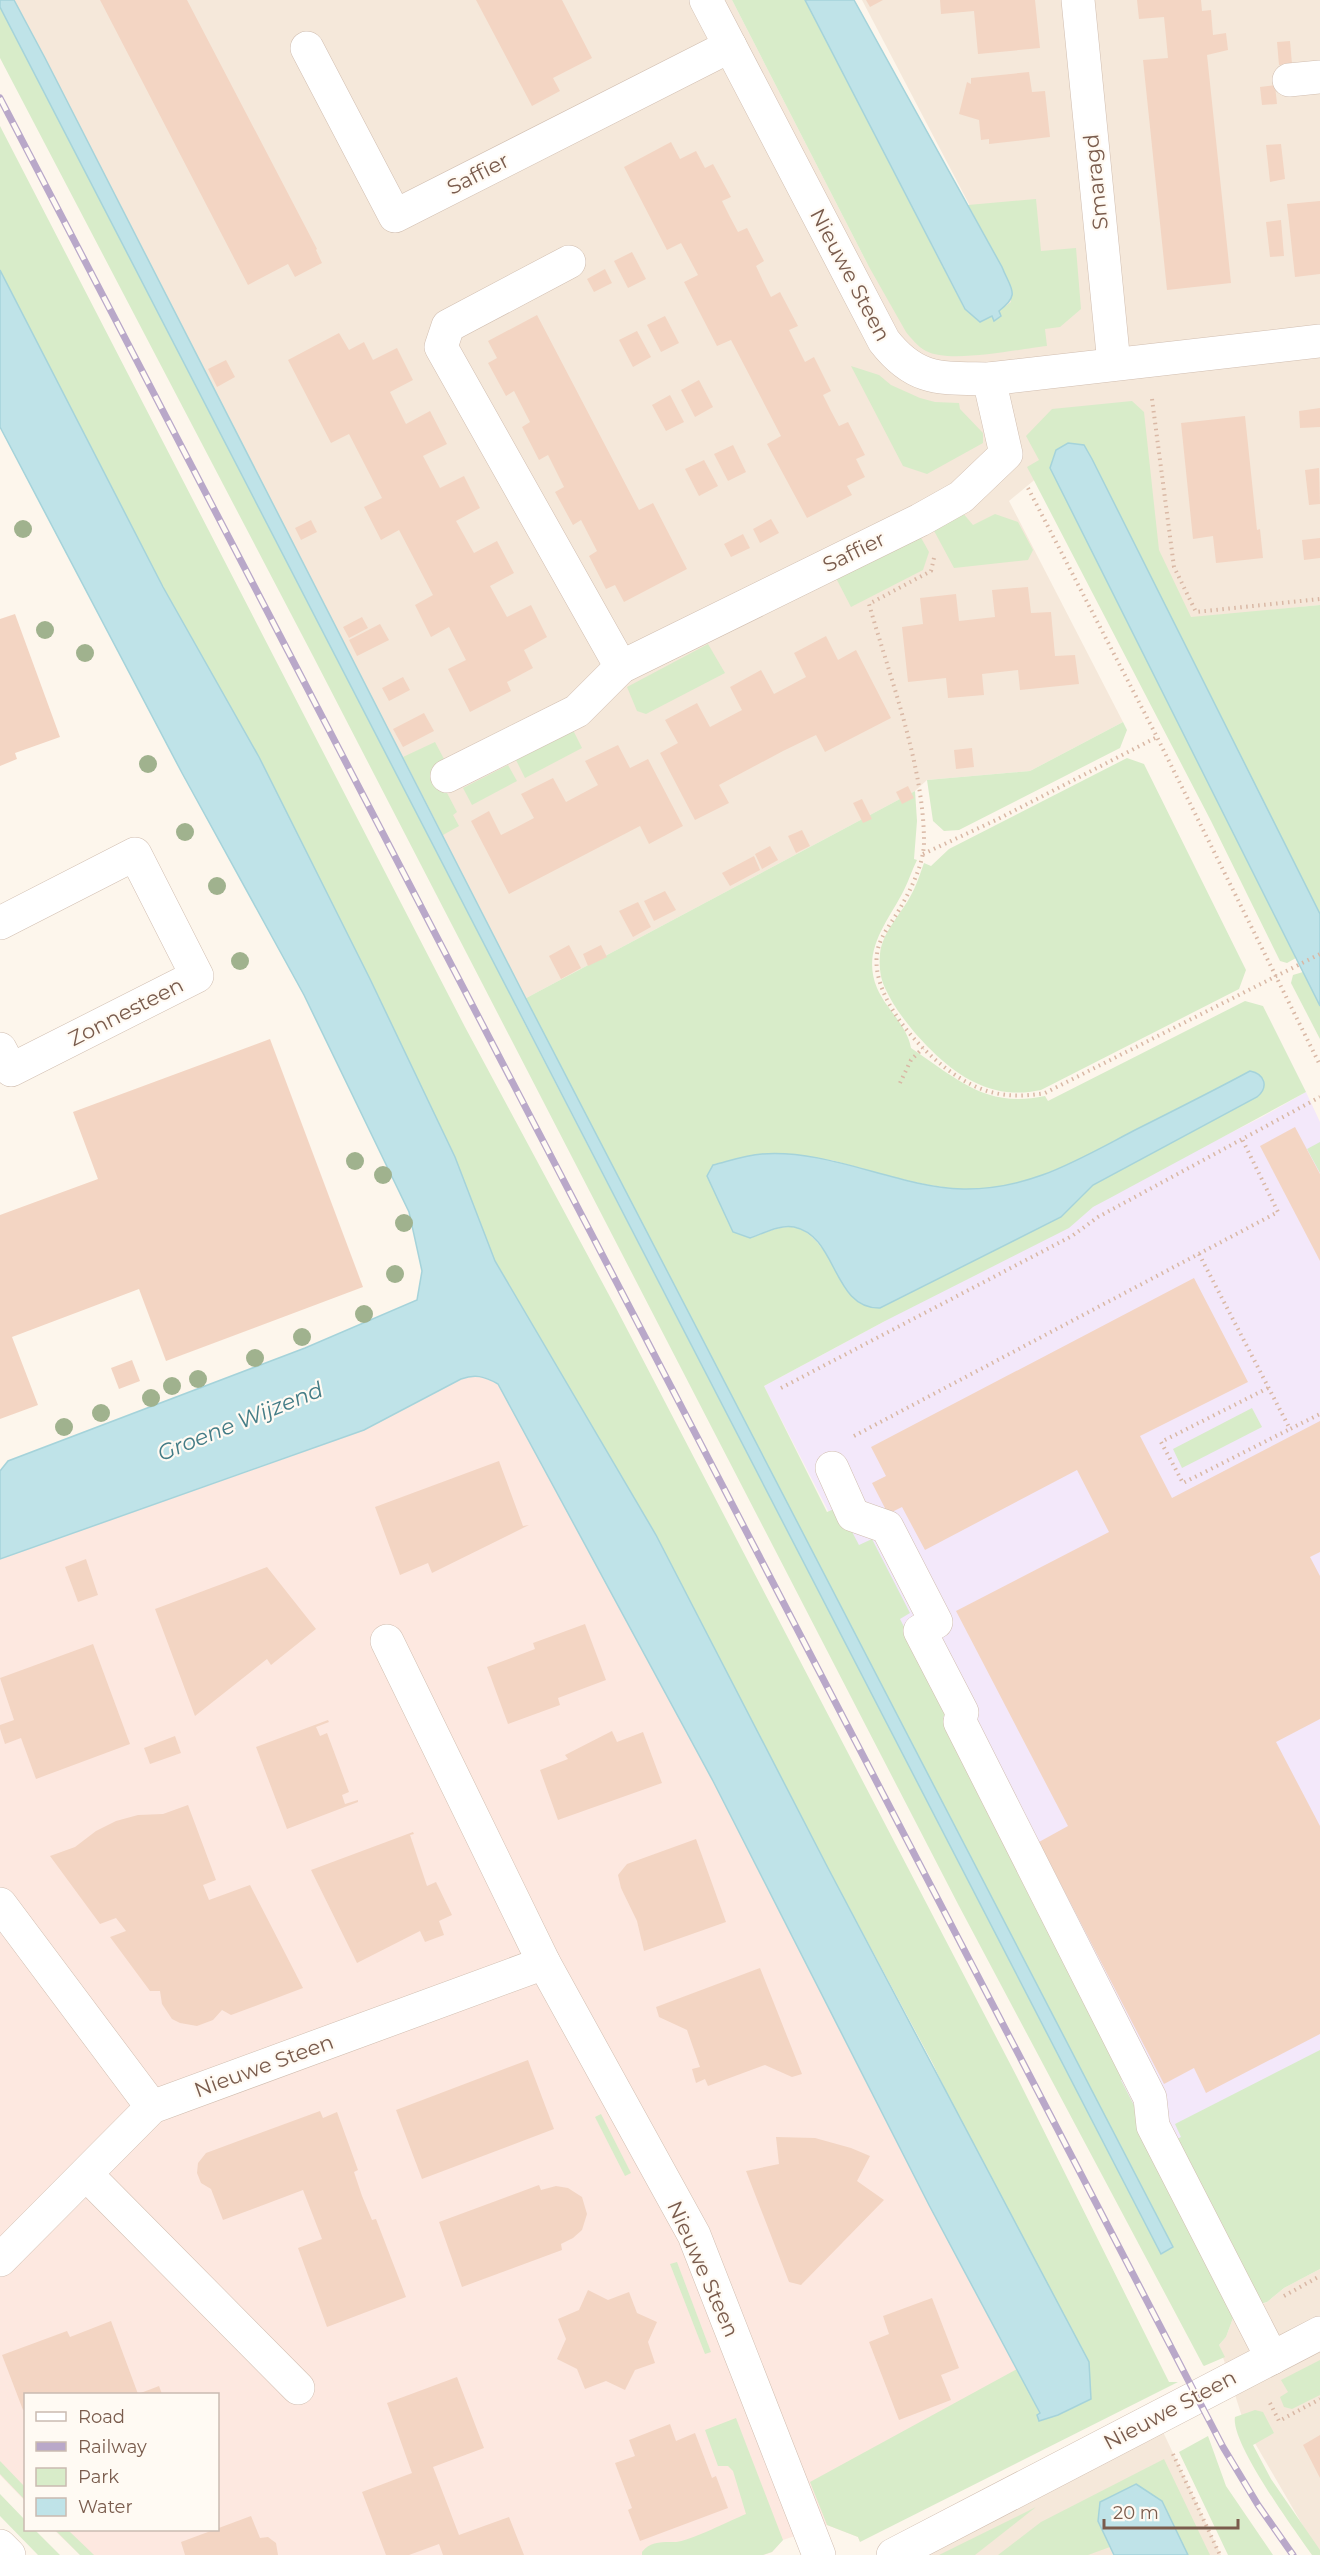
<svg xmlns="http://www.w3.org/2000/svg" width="1320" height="2555" viewBox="0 0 1320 2555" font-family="Montserrat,sans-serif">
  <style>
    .residential { fill: #f5e8da }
    .commercial { fill: #fde8e0 }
    .education { fill: #f3e8fa }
    .green { fill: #d8ecc9; fill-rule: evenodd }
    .water { fill: #bfe3e8; stroke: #a5d3da; stroke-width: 1.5 }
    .building { fill: #f3d5c3 }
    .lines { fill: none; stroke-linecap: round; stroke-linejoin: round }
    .minor-casing { stroke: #d1beb0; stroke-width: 34 }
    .path { stroke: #d9b8a5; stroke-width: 4; stroke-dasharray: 1.5 4.5; stroke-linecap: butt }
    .minor { stroke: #fff; stroke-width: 33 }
    .rail-casing { stroke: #b9a8c9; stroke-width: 7 }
    .rail { stroke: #fffaf3; stroke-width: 4.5; stroke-dasharray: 14; stroke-linecap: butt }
    .tree { fill: #a0b28e }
    .labels { text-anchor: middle; stroke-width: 4.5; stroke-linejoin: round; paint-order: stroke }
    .street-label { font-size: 21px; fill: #7a5c4d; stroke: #fffaf3 }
    .water-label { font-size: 22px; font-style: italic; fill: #437c86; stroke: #fffaf3 }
  </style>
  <rect width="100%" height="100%" fill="#fdf6ec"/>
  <g class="residential">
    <polygon points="0,0 732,0 868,265 964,309 1002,267 862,0 1320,0 1320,605 1226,615 1193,660 1050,467 1009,501 1123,722 1030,771 927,780 915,791 515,1004 0,32"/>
    <polygon points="1320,2269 1320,2555 1245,2426 1219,2345 1226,2337 1233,2318 1267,2302 1284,2288"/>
    <polygon points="1156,2417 1221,2555 889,2555"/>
  </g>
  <polygon class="commercial" points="474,1375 489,1378 498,1384 713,1781 929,2205 1040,2414 860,2542 858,2537 827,2525 783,2540 772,2552 763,2555 80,2555 54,2530 218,2530 218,2394 26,2394 25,2501 0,2475 0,1559 292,1456 461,1379"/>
  <polygon class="education" points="1306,1092 1320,1122 1320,2170 1198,2231 764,1386 885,1321 880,1308 1262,1117"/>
  <g class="green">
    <path d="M732,0H805L964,308L979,322L992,316H1001L999,311L1011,302L1002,267L968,205L1036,199L1041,251L1076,248L1081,309L1060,327L1045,329L1047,346C1019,349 950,364 926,351C918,347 911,338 906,332L868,265Z"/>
    <path d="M0,7L515,1004L915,791L917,821L914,859L917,860C912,870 909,880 904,890C888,922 861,950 877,988C886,1009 907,1025 911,1048C956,1078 986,1109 1045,1096L1048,1101L1245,1001L1263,1006L1306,1092L1110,1198L1093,1207L1069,1228L885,1321L764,1386L827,1512L839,1507L859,1545L872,1539L910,1613L900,1619L949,1713L943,1717L1129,2075L1121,2080L1241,2313L1233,2318L1226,2337L1219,2345L1225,2357L1204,2366L1203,2365L959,1906L313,656L0,58ZM515,1005L536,1030L660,1258L1172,2246L1162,2254ZM1250,1071L1257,1097L1093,1185L1061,1217L825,1252C799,1217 786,1225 750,1238L831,1160C873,1171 917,1186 961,1189C1024,1193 1078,1159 1132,1132C1172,1112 1211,1092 1250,1071Z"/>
    <polygon points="0,126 465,1027 616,1308 1017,2077 1169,2382 1178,2382 860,2542 858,2537 827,2525 810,2482 1017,2369 1040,2414 1040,2421 1058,2415 1091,2399 933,2064 828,1868 656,1535 495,1261 455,1157 370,979 259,757 163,587 0,270"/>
    <polygon points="851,366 879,375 891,385 920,398 935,402 959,403 960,409 983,433 983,443 927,474 903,466"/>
    <polygon points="1132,401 1144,412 1159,550 1191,617 1320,605 1320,914 1084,445 1068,443 1050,468 1296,958 1287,963 1280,961 1211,821 1027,467 1039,460 1026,436 1052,409"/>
    <polygon points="962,512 973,525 995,514 1018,522 1033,550 1028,560 954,568 932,527"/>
    <polygon points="919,534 929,552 923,570 851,607 837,580 837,576"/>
    <polygon points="708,644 725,673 646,714 637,711 627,687"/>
    <polygon points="1123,722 1127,730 1120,748 959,830 944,831 933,821 927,780 1030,771"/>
    <polygon points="573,730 582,748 525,778 516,760"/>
    <polygon points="435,742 444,759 444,762 434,768 457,812 453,815 459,826 443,835 403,757"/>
    <path d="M1127,758L1144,764L1246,970L1239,989L1041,1090C1018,1095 996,1093 974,1082C943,1068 900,1021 886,990C880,979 879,966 880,954C882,933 900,915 910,897C916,887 920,874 924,863L931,866L949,849Z"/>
    <polygon points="508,765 517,781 472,805 463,788"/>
    <polygon points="1303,972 1320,1006 1320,1039 1291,983 1293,975"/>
    <polygon points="1320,1142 1320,1173 1307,1149"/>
    <polygon points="1252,1408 1262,1427 1182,1468 1173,1449"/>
    <polygon points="1320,2050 1320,2269 1284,2288 1267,2302 1257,2305 1169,2143 1181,2137 1175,2124"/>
    <polygon points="601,2114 631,2173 625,2176 595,2117"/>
    <polygon points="677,2262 711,2352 705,2354 670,2264"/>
    <polygon points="1320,2360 1320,2395 1292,2409 1284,2407 1280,2397 1288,2392 1281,2380"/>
    <path d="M1255,2410L1263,2412L1274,2433L1253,2445L1271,2479L1320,2550V2555H1312C1295,2531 1230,2442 1235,2417Z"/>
    <path d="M736,2418L783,2540L772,2552L763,2555H642V2552C650,2541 663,2542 676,2542C690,2541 731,2520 746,2514L733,2471L728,2466H718L705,2430Z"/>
    <polygon points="1208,2436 1226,2486 1273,2555 1228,2555 1179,2452"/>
    <polygon points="1164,2459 1210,2555 1188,2555 1162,2501 1098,2521 1110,2547 1088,2555 998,2555 1041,2522"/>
    <polygon points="0,2461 25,2487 25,2500 0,2474"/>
    <polygon points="0,2494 25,2520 26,2530 35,2530 60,2555 38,2555 0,2516"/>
    <polygon points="1036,2507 975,2555 939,2555"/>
    <polygon points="55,2530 68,2530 94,2555 80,2555"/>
  </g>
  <g class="water">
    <polygon points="0,0 14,0 45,58 523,993 1173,2247 1161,2254 0,7"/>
    <path d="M805,0H854L1002,267C1011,290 1021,294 999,311L1001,316L994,321L992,316L980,322L965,309Z"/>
    <path d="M0,270L163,587L259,757L370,979L455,1157L495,1261L656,1535L828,1868L1089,2362L1091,2399L1058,2415L1039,2421L1037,2415L1040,2413L929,2205L713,1781L498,1384C484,1376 475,1374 461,1379L364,1430L0,1559V1471L8,1461L305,1348L417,1300L422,1271L409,1212L304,995L182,773L0,427Z"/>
    <polygon points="1068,443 1084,445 1092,459 1320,914 1320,1006 1050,468 1056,450"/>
    <path d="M1250,1071C1265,1074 1269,1087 1257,1097L1093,1185L1061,1217L880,1308C832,1309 838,1236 794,1227C780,1224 762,1234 750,1238L733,1232L707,1176L713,1165C729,1161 746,1155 762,1154C831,1149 895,1187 963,1189C1031,1190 1079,1159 1137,1129C1175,1110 1213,1091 1250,1071Z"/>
    <polygon points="1136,2484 1162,2501 1188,2555 1114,2555 1098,2521 1100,2502"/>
  </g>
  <g class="building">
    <polygon points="100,0 187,0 317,249 316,250 322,263 295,277 288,264 248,285"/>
    <polygon points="476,0 562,0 592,58 553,78 560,91 532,106"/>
    <polygon points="866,0 883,0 870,7"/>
    <polygon points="940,0 1035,0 1040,48 978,54 974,11 941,14"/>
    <polygon points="1137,0 1201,0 1202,11 1211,10 1213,35 1226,33 1228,50 1207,55 1231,283 1167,290 1143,60 1168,58 1166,37 1164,17 1139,19"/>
    <polygon points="1290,41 1292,64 1279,65 1277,42"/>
    <polygon points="1029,72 1032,92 1045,91 1050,137 989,144 989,139 981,140 979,120 959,114 967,82 971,84 971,78"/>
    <polygon points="1275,85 1277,104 1262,105 1260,87"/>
    <polygon points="671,142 680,159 696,151 705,168 713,164 731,197 722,201 730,217 738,232 747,228 764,261 756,266 763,281 771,297 780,292 798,326 789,330 805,362 814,357 831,391 823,395 831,411 839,426 848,422 865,455 856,459 865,477 847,486 852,495 807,518 767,444 781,436 731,340 717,346 684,282 698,275 681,243 667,250 624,167"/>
    <polygon points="1281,144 1285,179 1270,182 1266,145"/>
    <polygon points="1320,201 1320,274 1295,277 1287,204"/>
    <polygon points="1281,220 1284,256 1270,257 1266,222"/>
    <polygon points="632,252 646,279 628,288 614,261"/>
    <polygon points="605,269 612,283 594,292 587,279"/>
    <polygon points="537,315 639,510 653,503 687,569 624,602 615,585 606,589 589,556 597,551 581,520 573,525 555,492 564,487 548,455 539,460 522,427 530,422 514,391 506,396 488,363 497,358 488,341"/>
    <polygon points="665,316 679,343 661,352 647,325"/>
    <polygon points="637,331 651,357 633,367 619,340"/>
    <polygon points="339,333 349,350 364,342 373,360 397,348 413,380 390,392 406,424 430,411 447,444 423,456 440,488 464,476 480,508 456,521 474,553 497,541 514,573 490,586 507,617 531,605 547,637 524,650 533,668 507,682 511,691 470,712 448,669 466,660 449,627 431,637 415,605 433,595 399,530 381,540 364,507 382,498 349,434 331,443 288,360"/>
    <polygon points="226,360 235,377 217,387 208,369"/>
    <polygon points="699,380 713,407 695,417 681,390"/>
    <polygon points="670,395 684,422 666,431 652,405"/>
    <polygon points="1320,408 1320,427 1300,428 1299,411"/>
    <polygon points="1245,416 1257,530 1260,529 1263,558 1216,563 1213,536 1193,539 1181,423"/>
    <polygon points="733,445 746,472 728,481 714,454"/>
    <polygon points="704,460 718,486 699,496 685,469"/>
    <polygon points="1319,468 1320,504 1309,505 1305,470"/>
    <polygon points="771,519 779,533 760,543 753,529"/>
    <polygon points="311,520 317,532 301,540 295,528"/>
    <polygon points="743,534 750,548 731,557 724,544"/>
    <polygon points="1320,538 1320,558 1304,560 1302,540"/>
    <polygon points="1028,587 1031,613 1051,612 1055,656 1075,655 1079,684 1020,690 1018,670 982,674 984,695 948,698 946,678 908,682 902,627 923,624 920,598 956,594 959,621 995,617 992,590"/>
    <polygon points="15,614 60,737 15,753 17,759 0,766 0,619"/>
    <polygon points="362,617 368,628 349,638 343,627"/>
    <polygon points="380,624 389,640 357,656 349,640"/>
    <polygon points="826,636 838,660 856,650 891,718 825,752 816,735 783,751 719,785 729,803 695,820 660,753 678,743 665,720 697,703 710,727 742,710 730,687 761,670 774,694 806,677 794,653"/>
    <polygon points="403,677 410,690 389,701 382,688"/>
    <polygon points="424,713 434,731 403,747 393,729"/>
    <polygon points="618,745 630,768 648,759 683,826 649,844 640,826 509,894 471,821 489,811 501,835 517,827 534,818 521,794 553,778 566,802 598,785 585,761"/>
    <polygon points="972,748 974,767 956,769 954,750"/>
    <polygon points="908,786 914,798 902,804 896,792"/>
    <polygon points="862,799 872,819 863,823 853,803"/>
    <polygon points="802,830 810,846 796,853 788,836"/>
    <polygon points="770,846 778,860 762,869 755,854"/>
    <polygon points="754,856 760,870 730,886 722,873"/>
    <polygon points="665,891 676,910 654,921 644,901"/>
    <polygon points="638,902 651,927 633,937 619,911"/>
    <polygon points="569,945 581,968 561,979 549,956"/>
    <polygon points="601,945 607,957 588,966 583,954"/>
    <polygon points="270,1039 363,1287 166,1361 139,1289 12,1337 38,1405 0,1419 0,1215 98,1179 73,1112"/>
    <polygon points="1295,1127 1320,1174 1320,1261 1260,1146"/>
    <polygon points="1194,1278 1248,1382 1140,1436 1172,1498 1320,1421 1320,1552 1310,1557 1320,1576 1320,1719 1276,1742 1320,1826 1320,2034 1206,2093 1194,2068 1164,2084 1039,1842 1068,1826 956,1611 1109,1532 1077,1470 925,1550 902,1507 888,1514 872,1483 886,1476 871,1447"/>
    <polygon points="132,1360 140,1381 119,1389 111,1368"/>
    <polygon points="499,1461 523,1526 529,1525 432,1573 428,1563 400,1575 375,1507"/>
    <polygon points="86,1559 98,1595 78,1602 65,1567"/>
    <polygon points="267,1567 316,1629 271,1665 267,1659 195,1716 155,1609"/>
    <polygon points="585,1624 606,1680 558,1698 560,1705 508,1724 487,1667 535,1649 533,1643"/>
    <polygon points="93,1644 130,1744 36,1779 21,1738 5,1744 0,1729 0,1725 14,1720 0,1678"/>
    <polygon points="328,1720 329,1722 316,1727 320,1736 327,1733 349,1792 342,1795 345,1804 358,1800 358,1802 287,1829 256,1747"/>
    <polygon points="612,1731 617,1742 643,1732 662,1783 558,1820 540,1770 568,1759 565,1755"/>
    <polygon points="175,1736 181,1753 150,1764 144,1748"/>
    <polygon points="188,1805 216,1880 203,1885 209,1900 250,1885 303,1988 231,2015 222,2010 213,2020 197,2026 180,2023 172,2019 162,2004 160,1991 150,1991 110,1937 126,1931 116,1918 100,1924 50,1856 75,1847 96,1831 116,1821 138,1815 163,1814"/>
    <polygon points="413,1832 414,1834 410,1835 427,1886 436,1882 452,1915 439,1921 444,1935 425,1942 420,1931 357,1963 311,1870"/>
    <polygon points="696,1839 726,1922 644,1951 637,1921 621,1888 618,1875 627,1864"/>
    <polygon points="760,1968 802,2074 792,2077 765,2065 708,2086 705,2079 696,2083 692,2069 700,2067 687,2030 659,2017 656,2007"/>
    <polygon points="528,2060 554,2129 422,2179 396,2110"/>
    <polygon points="320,2111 323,2118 337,2112 358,2170 354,2172 362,2196 372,2220 376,2219 406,2297 327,2327 298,2248 322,2239 303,2190 223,2220 211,2189 201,2183 197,2173 198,2163 206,2153"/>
    <polygon points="776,2137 815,2138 851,2148 870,2156 857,2181 884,2200 801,2285 789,2282 746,2171 779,2164"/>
    <polygon points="539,2185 541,2190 556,2186 568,2188 582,2197 587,2214 582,2230 573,2238 561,2244 562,2250 462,2287 439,2222"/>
    <polygon points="588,2290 608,2300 629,2292 637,2313 657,2322 648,2342 655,2363 635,2370 625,2390 606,2381 585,2389 577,2369 557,2359 566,2339 558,2319 579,2310"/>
    <polygon points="932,2298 959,2368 941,2375 951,2400 899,2420 869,2342 889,2334 883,2316"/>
    <polygon points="111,2321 138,2394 26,2394 26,2409 23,2410 2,2355 67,2331 70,2337"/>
    <polygon points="457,2377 484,2448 433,2467 459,2535 509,2517 524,2555 443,2555 439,2544 409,2555 386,2555 362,2492 412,2473 387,2403"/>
    <polygon points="159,2386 162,2394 138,2394"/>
    <polygon points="670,2424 676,2441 695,2433 712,2478 716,2476 728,2508 640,2541 628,2510 632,2508 615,2463 635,2456 629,2440"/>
    <polygon points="1320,2435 1320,2478 1303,2445"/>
    <polygon points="251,2516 260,2538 268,2537 276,2543 278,2555 185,2555 181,2542"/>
  </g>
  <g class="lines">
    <g class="minor-casing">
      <g id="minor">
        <path d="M706,0L884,341C916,382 941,378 989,379L1320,341"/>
        <polyline points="1078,0 1114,364"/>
        <polyline points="307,48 395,216 730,46"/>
        <polyline points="1289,80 1320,77"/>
        <polyline points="569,262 448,326 441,347 621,667"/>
        <polyline points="447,776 577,711 621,667 920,520 961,497 1006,454 989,379"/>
        <polyline points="0,923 135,854 197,976 11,1070 0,1049"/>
        <polyline points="832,1468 853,1515 887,1527 936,1622 920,1631 962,1712 960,1722 1150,2098 1153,2126 1272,2358"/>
        <polyline points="387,1641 544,1963 694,2235 819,2555"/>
        <polyline points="0,1904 152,2107"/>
        <polyline points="86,2174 298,2388"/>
        <polyline points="0,2260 152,2107 544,1963"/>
        <polyline points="0,2546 9,2555"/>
        <polyline points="893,2555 1320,2333"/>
      </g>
    </g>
    <g class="path">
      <polyline points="1152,399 1174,567 1196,612 1320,599"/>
      <polyline points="1028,488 1157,737 1320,1065"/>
      <path d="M934,558L931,571L869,604C890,678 924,766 924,842C924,864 910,891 899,910C891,924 879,937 877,954C870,1003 936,1071 979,1088C1001,1097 1022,1097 1045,1093L1320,954"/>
      <polyline points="923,854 996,820 1157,737"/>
      <polyline points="900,1083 911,1060 923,1048"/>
      <polyline points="1199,1254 1290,1429 1320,1414"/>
      <polyline points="781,1388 1072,1236 1098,1217 1320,1097"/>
      <polyline points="1268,1388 1161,1442 1183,1483 1290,1429"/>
      <polyline points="854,1436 1278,1212 1242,1139"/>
      <polyline points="1284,2296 1320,2276"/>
      <polyline points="1270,2403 1279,2421 1320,2399"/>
      <polyline points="1173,2454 1220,2555"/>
    </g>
    <use href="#minor" class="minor"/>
    <g class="rail-casing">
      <polyline id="rail" points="0,98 1223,2447 1258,2505 1293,2555"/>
    </g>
    <use href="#rail" class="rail"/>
  </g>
  <g class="tree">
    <circle cx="23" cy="529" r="9"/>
    <circle cx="45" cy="630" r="9"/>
    <circle cx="85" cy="653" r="9"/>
    <circle cx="148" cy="764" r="9"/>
    <circle cx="185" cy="832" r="9"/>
    <circle cx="217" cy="886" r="9"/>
    <circle cx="240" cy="961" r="9"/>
    <circle cx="355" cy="1161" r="9"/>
    <circle cx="383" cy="1175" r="9"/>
    <circle cx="404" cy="1223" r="9"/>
    <circle cx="395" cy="1274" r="9"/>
    <circle cx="364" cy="1314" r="9"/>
    <circle cx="302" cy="1337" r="9"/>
    <circle cx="255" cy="1358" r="9"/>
    <circle cx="198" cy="1379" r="9"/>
    <circle cx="172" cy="1386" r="9"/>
    <circle cx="151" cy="1398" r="9"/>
    <circle cx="101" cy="1413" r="9"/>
    <circle cx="64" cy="1427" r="9"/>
  </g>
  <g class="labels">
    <g class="street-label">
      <text transform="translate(478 174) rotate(-27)" y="7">Saffier</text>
      <text transform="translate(1096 182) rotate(-96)" y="7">Smaragd</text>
      <text transform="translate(850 275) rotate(62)" y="7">Nieuwe Steen</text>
      <text transform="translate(854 552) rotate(-26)" y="7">Saffier</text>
      <text transform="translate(126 1012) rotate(-27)" y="7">Zonnesteen</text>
      <text transform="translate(264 2066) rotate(-20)" y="7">Nieuwe Steen</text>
      <text transform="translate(703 2269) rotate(66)" y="7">Nieuwe Steen</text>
      <text transform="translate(1170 2410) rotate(-28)" y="7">Nieuwe Steen</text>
    </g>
    <g class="water-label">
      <text transform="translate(240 1421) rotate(-22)" y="8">Groene Wijzend</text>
    </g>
  </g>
  <rect x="24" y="2393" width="195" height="138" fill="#fffaf3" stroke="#cabbb1" stroke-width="1.5"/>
  <rect x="36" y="2412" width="30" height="9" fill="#ffffff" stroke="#cabbb1" stroke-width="1.5"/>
  <text x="78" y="2423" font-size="18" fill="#7a5c4d">Road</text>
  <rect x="36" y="2442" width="30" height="9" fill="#b9a8c9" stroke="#cabbb1" stroke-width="1.5"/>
  <text x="78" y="2453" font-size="18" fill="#7a5c4d">Railway</text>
  <rect x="36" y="2468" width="30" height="18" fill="#d8ecc9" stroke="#cabbb1" stroke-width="1.5"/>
  <text x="78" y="2483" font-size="18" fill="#7a5c4d">Park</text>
  <rect x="36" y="2498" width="30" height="18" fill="#bfe3e8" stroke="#cabbb1" stroke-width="1.5"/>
  <text x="78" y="2513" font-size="18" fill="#7a5c4d">Water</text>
  <path d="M1104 2519v9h134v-9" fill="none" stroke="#7a5c4d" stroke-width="3"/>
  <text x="1113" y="2519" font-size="18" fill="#7a5c4d" stroke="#fffaf3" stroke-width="4.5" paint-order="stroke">20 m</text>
</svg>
